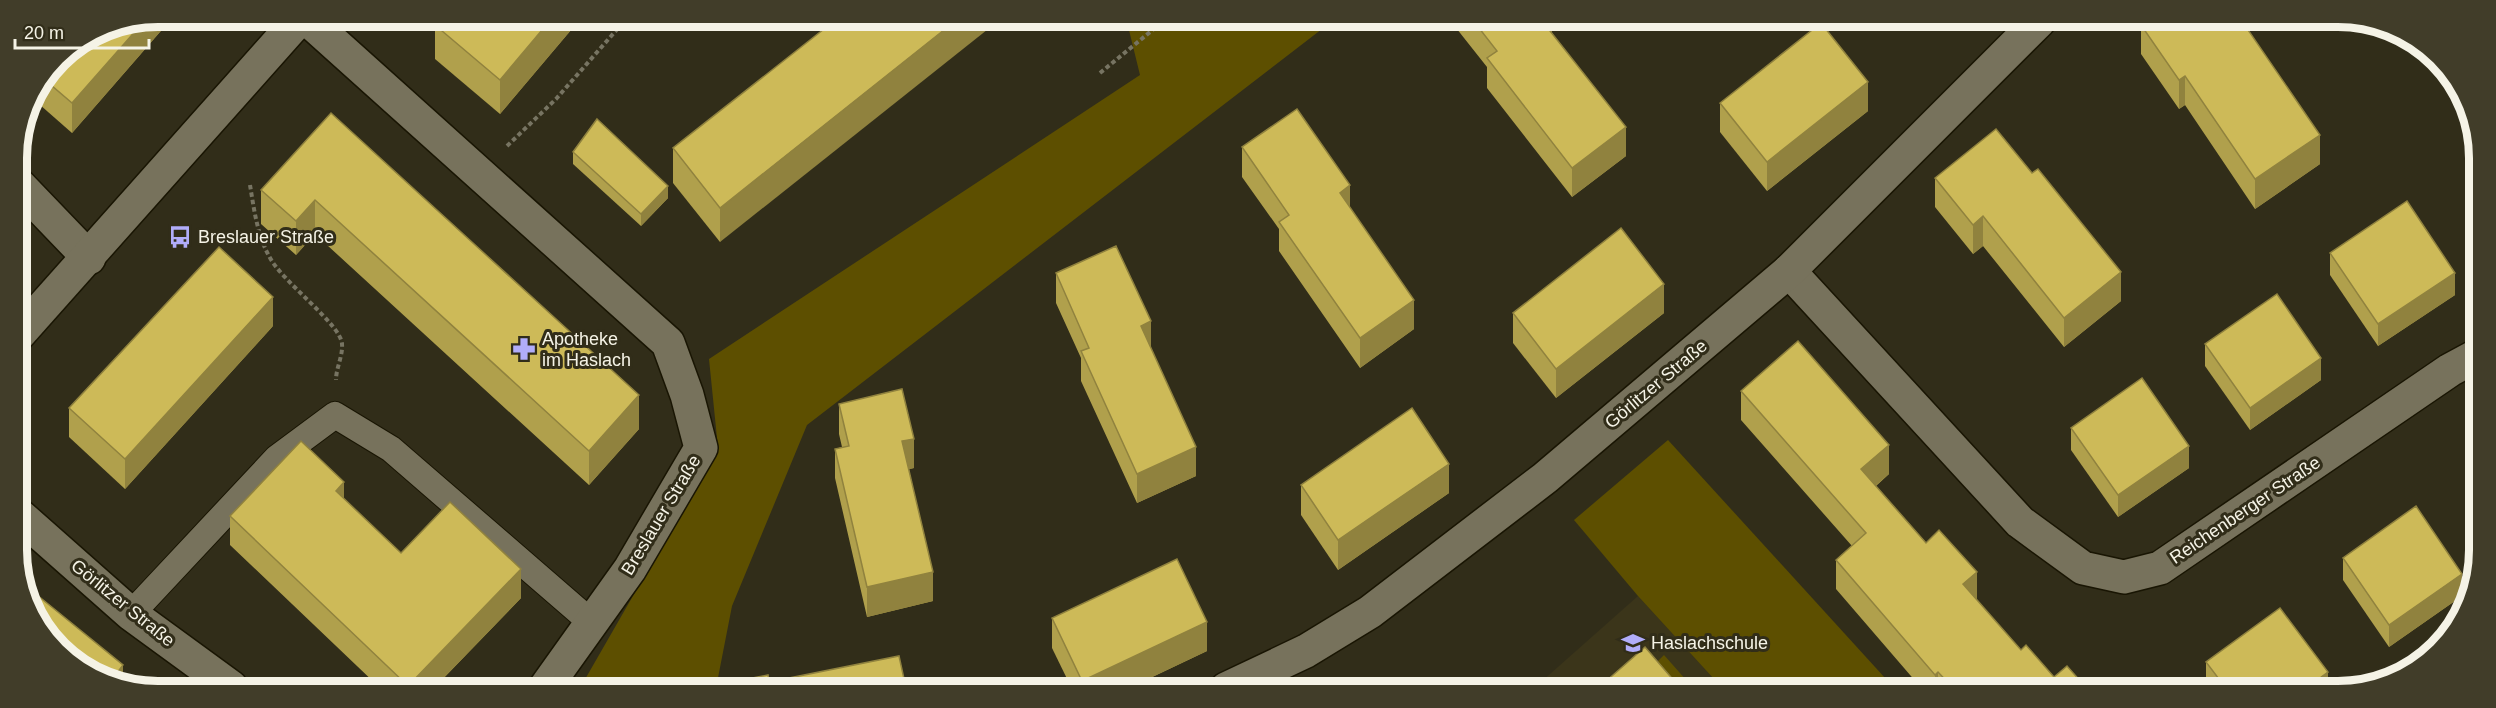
<svg xmlns="http://www.w3.org/2000/svg" width="2496" height="708" viewBox="0 0 2496 708" font-family="Arial,sans-serif">
  <style>
    .built { fill: #3b351a }
    .green { fill: #5d4f00 }
    .lines { fill: none; stroke-linecap: round; stroke-linejoin: round }
    .lane-casing { stroke: #191503; stroke-width: 28 }
    .street-casing { stroke: #191503; stroke-width: 36 }
    .path { stroke: #777462; stroke-width: 4; stroke-dasharray: 4.5 3; stroke-linecap: butt }
    .lane { stroke: #77725c; stroke-width: 26 }
    .street { stroke: #77725c; stroke-width: 33 }
    .wall { fill: #b0a04c }
    .shaded-wall { fill: #90823e }
    .building { fill: #cdba58; stroke: #90823e; stroke-width: 1.5 }
    .labels { text-anchor: middle; stroke-width: 6; stroke-linejoin: round; paint-order: stroke }
    .poi-label { font-size: 18px; fill: #f5f3e6; stroke: #312d19; text-anchor: start }
    .street-label { font-size: 18px; fill: #f5f3e6; stroke: #312d19 }
    .rim { fill: none; stroke: #f5f3e6; stroke-width: 8 }
  </style>
  <rect width="100%" height="100%" fill="#312d19"/>
  <polygon class="built" points="1638,596 1724,690 1532,690"/>
  <g class="green">
    <polygon points="1133,19 1335,19 807,425 732,606 716,688 580,688 718,448 709,359 1140,75 1128,26"/>
    <polygon points="1668,440 1896,690 1724,690 1638,596 1574,520"/>
    <polygon points="1664,655 1695,690 1682,690 1657,662"/>
  </g>
  <g class="lines">
    <g class="lane-casing">
      <polyline id="lane" points="131,614 277,458 335,415 391,449 592,623"/>
    </g>
    <g class="street-casing">
      <g id="street">
        <polyline points="305,17 668,343 687,395 701,448 630,569 545,688"/>
        <polyline points="17,183 89,258"/>
        <polyline points="1789,271 2020,522 2083,568 2124,577 2160,568 2450,370 2476,356"/>
        <polyline points="18,335 301,17"/>
        <polyline points="19,515 131,614 231,687"/>
        <polyline points="1226,689 1306,651 1370,612 1545,478 1789,271 2039,21"/>
      </g>
    </g>
    <g class="path">
      <polyline points="1100,73 1166,19"/>
      <polyline points="507,146 556,99 627,18"/>
      <path d="M250,185C254,209 257,234 269,256C281,281 341,324 342,344C343,356 336,368 336,380"/>
    </g>
    <use href="#lane" class="lane"/>
    <use href="#street" class="street"/>
  </g>
  <g class="wall">
    <polygon points="158,16 173,17 72,133 31,97 58,58"/>
    <polygon points="582,17 500,114 435,59 435,25"/>
    <polygon points="838,18 720,242 673,183 673,148"/>
    <polygon points="1449,19 1552,19 1552,33 1626,156 1572,197 1487,88 1487,67"/>
    <polygon points="2141,25 2320,164 2255,209 2185,105 2179,109 2141,54"/>
    <polygon points="2425,52 2444,64 2438,69"/>
    <polygon points="1720,103 1868,111 1767,191 1720,132"/>
    <polygon points="331,113 639,429 589,485 315,234 296,255 261,224 261,190"/>
    <polygon points="1242,147 1350,208 1414,329 1360,368 1279,251 1279,229 1242,177"/>
    <polygon points="573,152 668,198 641,226 573,164"/>
    <polygon points="2477,160 2476,205 2466,190 2466,168"/>
    <polygon points="1935,178 2121,301 2064,347 1983,246 1973,254 1935,207"/>
    <polygon points="2330,253 2455,295 2378,346 2330,275"/>
    <polygon points="1056,273 1196,476 1137,503 1081,381 1081,358 1056,303"/>
    <polygon points="1513,313 1664,313 1556,398 1513,343"/>
    <polygon points="273,326 125,489 69,437 69,408"/>
    <polygon points="2205,344 2321,380 2250,430 2205,366"/>
    <polygon points="1741,391 1889,474 1876,486 2021,650 2054,677 2089,691 1923,690 1836,589 1836,560 1852,546 1741,420"/>
    <polygon points="839,404 914,468 909,469 933,601 867,617 835,478 835,449 842,447 839,434"/>
    <polygon points="2071,428 2189,468 2118,517 2071,450"/>
    <polygon points="1301,485 1449,493 1338,570 1301,515"/>
    <polygon points="344,499 401,553 521,598 435,687 379,687 230,545 230,516"/>
    <polygon points="2343,558 2462,596 2389,647 2343,580"/>
    <polygon points="1052,618 1207,651 1127,689 1072,689 1052,648"/>
    <polygon points="2206,662 2328,691 2211,691 2206,684"/>
  </g>
  <g class="shaded-wall">
    <polygon points="158,16 173,17 72,133 72,103 146,19"/>
    <polygon points="553,17 582,17 500,114 500,80"/>
    <polygon points="959,18 1002,18 720,242 720,208"/>
    <polygon points="1546,19 1552,19 1552,44 1543,22"/>
    <polygon points="2438,61 2444,65 2438,69"/>
    <polygon points="2185,76 2185,105 2179,109 2179,80"/>
    <polygon points="1868,82 1868,111 1767,191 1767,162"/>
    <polygon points="1626,127 1626,156 1572,197 1572,168"/>
    <polygon points="2320,135 2320,164 2255,209 2255,179"/>
    <polygon points="1350,185 1350,215 1340,193"/>
    <polygon points="668,186 668,198 641,226 641,214"/>
    <polygon points="315,200 315,234 296,255 296,221"/>
    <polygon points="1983,216 1983,246 1973,254 1973,225"/>
    <polygon points="2121,272 2121,301 2064,347 2064,318"/>
    <polygon points="2455,273 2455,295 2378,346 2378,324"/>
    <polygon points="1664,284 1664,313 1556,398 1556,369"/>
    <polygon points="273,297 273,326 125,489 125,459"/>
    <polygon points="1414,300 1414,329 1360,368 1360,338"/>
    <polygon points="1151,321 1151,351 1141,326"/>
    <polygon points="2321,358 2321,380 2250,430 2250,408"/>
    <polygon points="639,395 639,429 589,485 589,451"/>
    <polygon points="914,439 914,468 902,471 902,441"/>
    <polygon points="1889,445 1889,474 1861,498 1861,469"/>
    <polygon points="2189,446 2189,468 2118,517 2118,495"/>
    <polygon points="1196,447 1196,476 1137,503 1137,474"/>
    <polygon points="1449,464 1449,493 1338,570 1338,540"/>
    <polygon points="344,482 344,511 336,491"/>
    <polygon points="521,569 521,598 435,687 408,687 408,686"/>
    <polygon points="933,572 933,601 867,617 867,587"/>
    <polygon points="1977,572 1977,601 1963,584"/>
    <polygon points="2462,574 2462,596 2389,647 2389,625"/>
    <polygon points="1207,622 1207,651 1127,689 1082,689 1082,681"/>
    <polygon points="123,665 123,687 122,687 111,681"/>
    <polygon points="1938,672 1938,690 1935,690 1935,675"/>
    <polygon points="2328,672 2328,691 2302,691"/>
  </g>
  <g class="building">
    <polygon points="442,17 553,17 500,80 435,25"/>
    <polygon points="838,18 959,18 720,208 673,148"/>
    <polygon points="146,19 72,103 44,79 58,58 104,27"/>
    <polygon points="1472,19 1546,19 1543,22 1626,127 1572,168 1487,58 1497,51"/>
    <polygon points="2148,21 2235,21 2237,25 2242,21 2320,135 2255,179 2185,76 2179,80 2141,25"/>
    <polygon points="1821,23 1868,82 1767,162 1720,103"/>
    <polygon points="1297,109 1350,185 1340,193 1414,300 1360,338 1279,222 1289,215 1242,147"/>
    <polygon points="331,113 639,395 589,451 315,200 296,221 261,190"/>
    <polygon points="597,119 668,186 641,214 573,152"/>
    <polygon points="1996,129 2032,173 2038,169 2121,272 2064,318 1983,216 1973,225 1935,178"/>
    <polygon points="2477,160 2477,183 2466,168"/>
    <polygon points="2407,201 2455,273 2378,324 2330,253"/>
    <polygon points="1621,228 1664,284 1556,369 1513,313"/>
    <polygon points="1116,246 1151,321 1141,326 1196,447 1137,474 1081,351 1089,348 1056,273"/>
    <polygon points="219,247 273,297 125,459 69,408"/>
    <polygon points="2277,294 2321,358 2250,408 2205,344"/>
    <polygon points="1798,341 1889,445 1861,469 1926,543 1939,530 1977,572 1963,584 2021,650 2026,645 2054,677 2067,666 2089,691 1955,690 1938,672 1935,675 1836,560 1866,533 1741,391"/>
    <polygon points="2142,378 2189,446 2118,495 2071,428"/>
    <polygon points="902,389 914,439 902,441 933,572 867,587 835,449 849,446 839,404"/>
    <polygon points="1412,408 1449,464 1338,540 1301,485"/>
    <polygon points="301,441 344,482 336,491 401,553 450,502 521,569 408,686 230,516"/>
    <polygon points="2416,506 2462,574 2389,625 2343,558"/>
    <polygon points="1177,559 1207,622 1082,681 1052,618"/>
    <polygon points="21,582 123,665 111,681 58,650"/>
    <polygon points="2280,608 2328,672 2302,691 2228,691 2206,662"/>
    <polygon points="1645,647 1682,690 1596,690"/>
    <polygon points="899,656 906,688 721,688 721,684 768,675 769,682"/>
  </g>
  <defs>
    <g id="bus-bare" transform="scale(1.8)"><path d="M-5-6H5V4H4V6H2V4H-2V6H-4V4H-5ZM-3.5-4V0h7V-4ZM-3.5 1.2v1.5H-2V1.2ZM2 1.2v1.5H3.5V1.2Z" fill="#b1adfa" stroke="#312d19" stroke-width="2.5" paint-order="stroke"/></g>
    <g id="pharmacy-bare" transform="scale(1.8)"><path d="M-2-6h4v4h4v4h-4v4h-4v-4h-4v-4h4Z" fill="#b1adfa" stroke="#312d19" stroke-width="2.5" paint-order="stroke"/></g>
    <g id="school-bare" transform="scale(1.8)"><path d="M0-5L7-2L0 1L-7-2ZM-4 1L0 2.5L4 1V4Q0 6-4 4Z" fill="#b1adfa" stroke="#312d19" stroke-width="2.5" paint-order="stroke"/></g>
  </defs>
  <g fill-rule="evenodd">
    <use href="#bus-bare" x="180" y="237"/>
    <use href="#pharmacy-bare" x="524" y="349"/>
    <use href="#school-bare" x="1633" y="643"/>
  </g>
  <g class="labels">
    <g class="poi-label">
      <text x="198" y="243">Breslauer Straße</text>
      <text x="542" y="345">Apotheke<tspan x="542" dy="21">im Haslach</tspan></text>
      <text x="1651" y="649">Haslachschule</text>
    </g>
    <g class="street-label">
      <text transform="translate(1656 384) rotate(-40)" y="6">Görlitzer Straße</text>
      <text transform="translate(2245 510) rotate(-34)" y="6">Reichenberger Straße</text>
      <text transform="translate(661 515) rotate(-59)" y="6">Breslauer Straße</text>
      <text transform="translate(123 603) rotate(39)" y="6">Görlitzer Straße</text>
    </g>
  </g>
  <path d="M0 0H2496V708H0ZM158 27H2338A131 131 0 0 1 2469 158V550A131 131 0 0 1 2338 681H158A131 131 0 0 1 27 550V158A131 131 0 0 1 158 27Z" fill="#413d29" fill-rule="evenodd"/>
  <path class="rim" d="M158 27H2338A131 131 0 0 1 2469 158V550A131 131 0 0 1 2338 681H158A131 131 0 0 1 27 550V158A131 131 0 0 1 158 27Z"/>
  <path d="M15 39v9h134v-9" fill="none" stroke="#f5f3e6" stroke-width="3"/>
  <text x="24" y="39" font-size="18" fill="#f5f3e6" stroke="#312d19" stroke-width="4.5" paint-order="stroke">20 m</text>
</svg>
